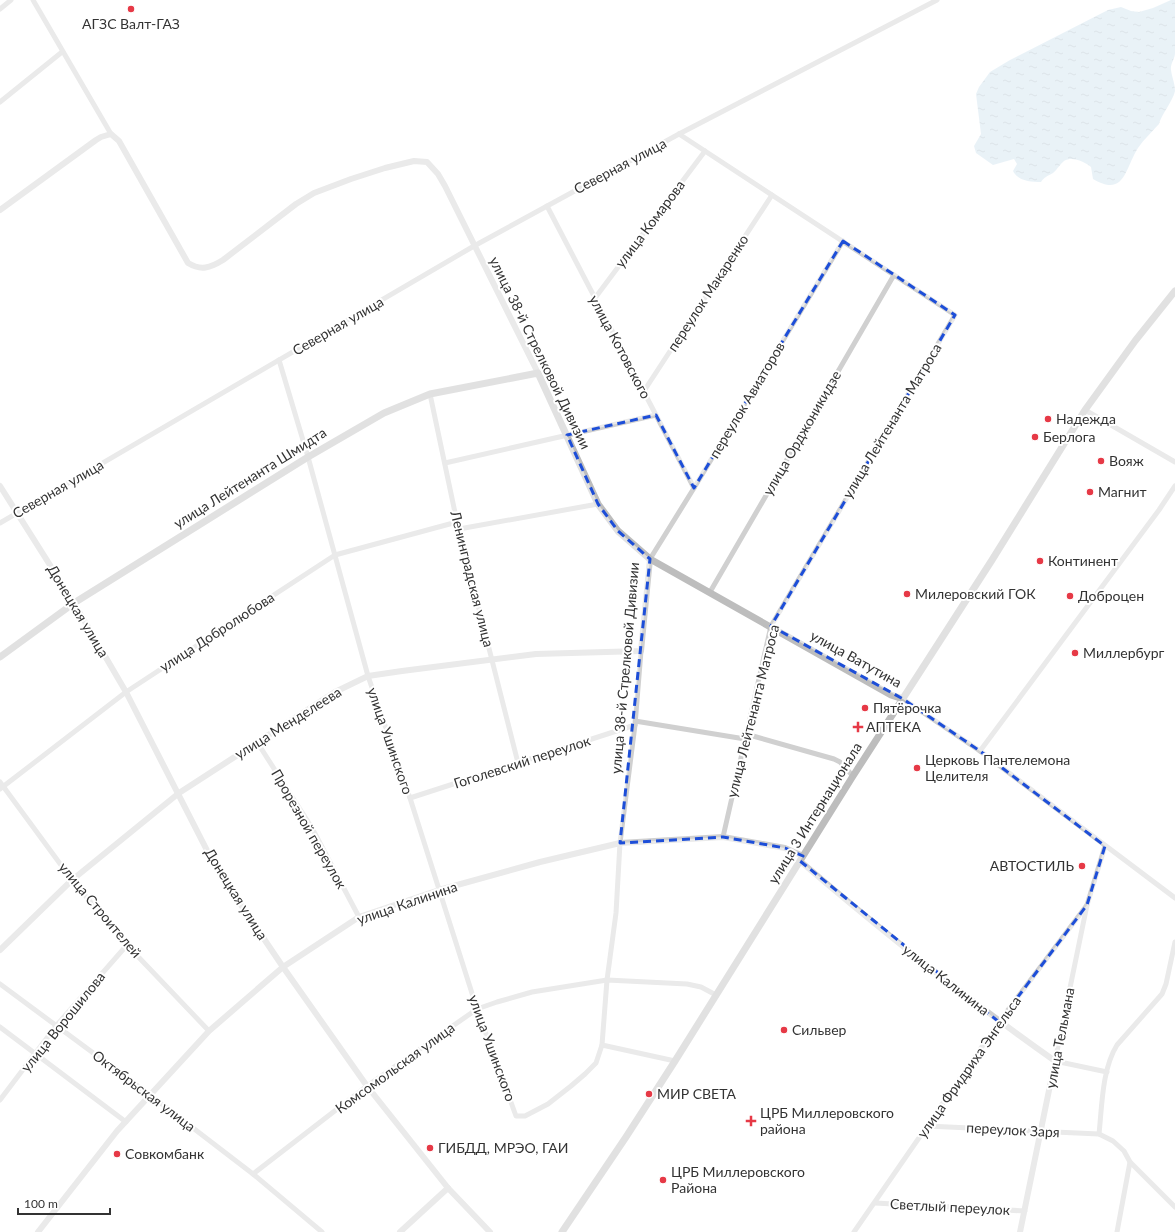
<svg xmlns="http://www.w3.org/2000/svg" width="1175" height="1232" viewBox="0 0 1175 1232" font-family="Lato,sans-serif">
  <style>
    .water { fill: url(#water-ripples) }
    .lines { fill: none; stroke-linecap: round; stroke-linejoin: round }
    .minor { stroke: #d0d0d0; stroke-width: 5 }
    .tertiary { stroke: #d0d0d0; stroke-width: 6 }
    .secondary { stroke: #bdbdbd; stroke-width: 7 }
    .marked { fill: none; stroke: #1d4ed8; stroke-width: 3; stroke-dasharray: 8 5; stroke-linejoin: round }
    .poi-dot { fill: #e63946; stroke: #fff; stroke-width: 1.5 }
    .labels { text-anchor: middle; stroke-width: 4; stroke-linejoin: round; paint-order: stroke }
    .poi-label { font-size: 14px; fill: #333; stroke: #fff; text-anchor: start }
    .street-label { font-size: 14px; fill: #333; stroke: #fff }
  </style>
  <defs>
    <pattern id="water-ripples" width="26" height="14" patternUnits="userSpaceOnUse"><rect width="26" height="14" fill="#cfe2ee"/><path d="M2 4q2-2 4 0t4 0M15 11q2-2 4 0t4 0" fill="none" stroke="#b2c2cd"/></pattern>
  </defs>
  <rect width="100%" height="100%" fill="#fff"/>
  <path class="water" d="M1171,0H1175C1175,17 1175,35 1175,53C1175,59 1170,64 1171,70C1172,78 1175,83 1175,91C1173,101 1161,115 1159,124C1152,132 1144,139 1138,148C1125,168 1125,198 1093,179L1091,167C1084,162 1073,156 1064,161C1060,164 1057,170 1053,173C1048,176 1044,177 1041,182C1031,182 1018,181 1013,171L1017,164L1014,159L993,165L976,153L974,146L981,134L976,94L979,87L990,72L1010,60L1108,10L1121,7L1131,11L1139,12L1153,8Z"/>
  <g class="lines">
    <g class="minor">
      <polyline points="33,0 111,134"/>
      <polyline points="0,9 11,0"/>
      <polyline points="0,102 62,52"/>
      <polyline points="679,134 955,315 771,626 723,837"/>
      <polyline points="547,206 694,488"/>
      <polyline points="595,298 705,151"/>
      <polyline points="279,360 308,457 368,676 410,798 477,1009 516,1116 525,1116 548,1104 571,1086 585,1074 596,1063 602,1045 607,980 616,913 620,843 635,725 641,651"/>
      <polyline points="644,391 772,195"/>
      <polyline points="430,394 457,522 518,763"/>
      <polyline points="1085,410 1175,462"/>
      <polyline points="445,463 656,415"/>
      <polyline points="0,523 474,246 679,134 937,0"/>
      <polyline points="459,529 598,504"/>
      <polyline points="650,559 694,488 843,241"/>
      <polyline points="710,592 894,275"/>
      <polyline points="903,699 980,751 1175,898"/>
      <polyline points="635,721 745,739"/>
      <polyline points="746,734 834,759 840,762 853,776"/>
      <polyline points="257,742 312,828 359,917"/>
      <polyline points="980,751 1159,510 1175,486"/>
      <polyline points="0,782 72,880 127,945 209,1031"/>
      <polyline points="0,789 126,692 335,555 457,522"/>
      <polyline points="410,798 635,725"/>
      <polyline points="1105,846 1087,905 1055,1061 1107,1072"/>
      <polyline points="0,984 150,1095 253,1174 322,1232"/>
      <polyline points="0,1027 126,1122"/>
      <polyline points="602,1045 675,1061"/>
      <polyline points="0,1100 56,1026 127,945"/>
      <polyline points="927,1126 1099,1134 1113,1141 1124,1151 1130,1162 1175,1207"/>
      <path d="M1099,1134C1102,1106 1102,1069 1117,1045L1162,994L1166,984L1175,942"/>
      <polyline points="253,1174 367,1086 477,1009 497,1002 532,992 607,980 687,984 701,987 716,995"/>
      <polyline points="875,1203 1025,1211"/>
      <polyline points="854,1232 999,1022 1087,905"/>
      <polyline points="1117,1232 1130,1162"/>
    </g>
    <g class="tertiary">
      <path d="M0,210L96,140L101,137L111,134L119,141L188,263C201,271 210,268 223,260L296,204L314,193L351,179L385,168L414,161L427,162L438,174L445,186L538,373"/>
      <polyline points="0,486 74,603 126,692 216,868 283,967 367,1086 448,1188 490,1232"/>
      <path d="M800,861C882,931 967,999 1055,1061L1020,1232"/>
      <polyline points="0,950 72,880 179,793 335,692 368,676 402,671 536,654 641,651 650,559"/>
      <polyline points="38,1232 117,1131 209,1031 283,967 359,917 439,890 540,862 620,843 723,837 785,848 803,856"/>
      <polyline points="400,1232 448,1188"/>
    </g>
    <g class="secondary">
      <polyline points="0,657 74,603 308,457 384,413 430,394 538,373 598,504 618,531 650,559 891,695 903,699"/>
      <polyline points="562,1232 626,1137 675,1061 853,776 992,560 1085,410 1135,341 1175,291"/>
    </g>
  </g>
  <path d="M0 0H1175V1232H0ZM843,241L955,315L771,626L903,699L980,751L1105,846L1087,905L999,1022L800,861L803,856L785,848L723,837L620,843L650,559L618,531L598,504L567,435L656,415L694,488Z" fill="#fff" fill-opacity=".55" fill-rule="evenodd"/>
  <path class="marked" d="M843,241L955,315L771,626L903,699L980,751L1105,846L1087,905L999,1022L800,861L803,856L785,848L723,837L620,843L650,559L618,531L598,504L567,435L656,415L694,488Z"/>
  <g class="poi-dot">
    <circle cx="131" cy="9" r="4"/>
    <circle cx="1048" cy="419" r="4"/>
    <circle cx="1035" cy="437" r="4"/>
    <circle cx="1101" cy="461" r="4"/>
    <circle cx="1090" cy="492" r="4"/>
    <circle cx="1040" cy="561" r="4"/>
    <circle cx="907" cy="594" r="4"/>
    <circle cx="1070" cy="596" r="4"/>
    <circle cx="1075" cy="653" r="4"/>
    <circle cx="865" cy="708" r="4"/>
    <path d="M856 721h4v4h4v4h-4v4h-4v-4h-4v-4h4z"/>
    <circle cx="917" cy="768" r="4"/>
    <circle cx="1082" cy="866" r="4"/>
    <circle cx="784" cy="1030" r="4"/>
    <circle cx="649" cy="1094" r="4"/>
    <path d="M749 1115h4v4h4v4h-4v4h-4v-4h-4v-4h4z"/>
    <circle cx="430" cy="1148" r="4"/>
    <circle cx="117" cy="1154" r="4"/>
    <circle cx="663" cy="1180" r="4"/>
  </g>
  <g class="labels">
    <g class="poi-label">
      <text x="131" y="29" text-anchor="middle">АГЗС Валт-ГАЗ</text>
      <text x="1056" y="424">Надежда</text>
      <text x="1043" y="442">Берлога</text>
      <text x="1109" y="466">Вояж</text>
      <text x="1098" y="497">Магнит</text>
      <text x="1048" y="566">Континент</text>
      <text x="915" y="599">Милеровский ГОК</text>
      <text x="1078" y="601">Доброцен</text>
      <text x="1083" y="658">Миллербург</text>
      <text x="873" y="713">Пятёрочка</text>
      <text x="866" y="732">АПТЕКА</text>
      <text x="925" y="765">Церковь Пантелемона<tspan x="925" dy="16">Целителя</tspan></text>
      <text x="1074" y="871" text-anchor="end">АВТОСТИЛЬ</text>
      <text x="792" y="1035">Сильвер</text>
      <text x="657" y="1099">МИР СВЕТА</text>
      <text x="760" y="1118">ЦРБ Миллеровского<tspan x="760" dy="16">района</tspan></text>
      <text x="438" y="1153">ГИБДД, МРЭО, ГАИ</text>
      <text x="125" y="1159">Совкомбанк</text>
      <text x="671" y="1177">ЦРБ Миллеровского<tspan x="671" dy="16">Района</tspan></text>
    </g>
    <g class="street-label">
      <text transform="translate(620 166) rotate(-28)" y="5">Северная улица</text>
      <text transform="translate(650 224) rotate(-53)" y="5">улица Комарова</text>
      <text transform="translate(708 293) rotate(-57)" y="5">переулок Макаренко</text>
      <text transform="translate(338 326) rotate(-30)" y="5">Северная улица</text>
      <text transform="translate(620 347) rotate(62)" y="5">улица Котовского</text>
      <text transform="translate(540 353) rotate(64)" y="5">улица 38-й Стрелковой Дивизии</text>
      <text transform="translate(747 400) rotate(-59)" y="5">переулок Авиаторов</text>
      <text transform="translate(892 421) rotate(-59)" y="5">улица Лейтенанта Матроса</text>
      <text transform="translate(802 433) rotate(-60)" y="5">улица Орджоникидзе</text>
      <text transform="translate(250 478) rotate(-32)" y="5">улица Лейтенанта Шмидта</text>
      <text transform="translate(58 489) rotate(-30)" y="5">Северная улица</text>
      <text transform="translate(472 579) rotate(76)" y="5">Ленинградская улица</text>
      <text transform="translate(78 611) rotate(59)" y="5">Донецкая улица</text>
      <text transform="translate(217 632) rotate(-33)" y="5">улица Добролюбова</text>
      <text transform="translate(856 659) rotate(29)" y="5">улица Ватутина</text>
      <text transform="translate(625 668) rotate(-85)" y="5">улица 38-й Стрелковой Дивизии</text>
      <text transform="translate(753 711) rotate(-76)" y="5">улица Лейтенанта Матроса</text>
      <text transform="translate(288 723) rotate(-32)" y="5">улица Менделеева</text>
      <text transform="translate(390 741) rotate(71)" y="5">улица Ушинского</text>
      <text transform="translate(522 762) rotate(-18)" y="5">Гоголевский переулок</text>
      <text transform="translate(815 813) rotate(-58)" y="5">улица 3 Интернационала</text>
      <text transform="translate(309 829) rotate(60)" y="5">Прорезной переулок</text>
      <text transform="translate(236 894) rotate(58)" y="5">Донецкая улица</text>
      <text transform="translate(407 903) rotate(-19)" y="5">улица Калинина</text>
      <text transform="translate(100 910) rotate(50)" y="5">улица Строителей</text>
      <text transform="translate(946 980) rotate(38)" y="5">улица Калинина</text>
      <text transform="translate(63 1022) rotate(-51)" y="5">улица Ворошилова</text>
      <text transform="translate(1060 1038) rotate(-79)" y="5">улица Тельмана</text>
      <text transform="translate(492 1048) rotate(70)" y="5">улица Ушинского</text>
      <text transform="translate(969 1067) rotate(-55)" y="5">улица Фридриха Энгельса</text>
      <text transform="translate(395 1068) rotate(-36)" y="5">Комсомольская улица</text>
      <text transform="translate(144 1091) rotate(37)" y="5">Октябрьская улица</text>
      <text transform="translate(1013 1130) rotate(3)" y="5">переулок Заря</text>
      <text transform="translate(950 1207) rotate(3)" y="5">Светлый переулок</text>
    </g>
  </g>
  <path d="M18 1208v6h92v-6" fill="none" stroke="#333333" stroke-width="2"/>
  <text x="24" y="1208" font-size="12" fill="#333333" stroke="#ffffff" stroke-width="3" paint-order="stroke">100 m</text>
</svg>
